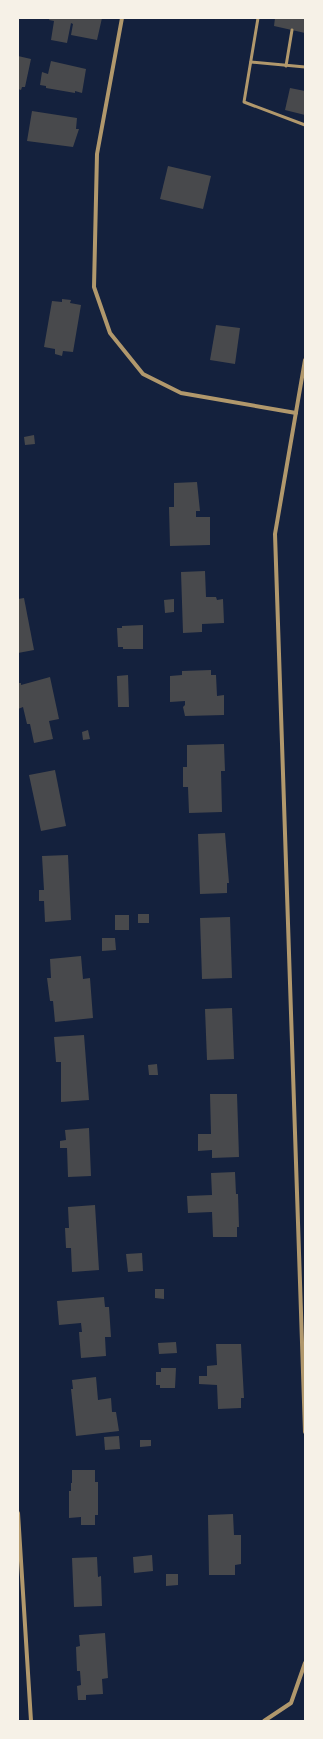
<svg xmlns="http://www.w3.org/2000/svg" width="323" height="1739" viewBox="0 0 323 1739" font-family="'Archivo Narrow',sans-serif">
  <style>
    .building { fill: #48494c }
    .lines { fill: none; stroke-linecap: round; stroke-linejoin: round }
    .service { stroke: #b1986c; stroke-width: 3 }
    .minor { stroke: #b1986c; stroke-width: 4 }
  </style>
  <rect width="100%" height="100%" fill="#14213d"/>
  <g class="building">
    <polygon points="50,18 102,18 97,40 71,35 73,24 71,23 67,43 51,40 54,21 49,20"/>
    <polygon points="275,18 305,18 305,33 274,26"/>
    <polygon points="18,56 31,59 25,87 22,87 21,90 18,89"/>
    <polygon points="51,61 86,69 82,93 75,91 75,93 46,88 46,86 40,85 42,72 48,74"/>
    <polygon points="290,88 305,91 305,115 285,110"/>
    <polygon points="32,111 77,118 76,129 79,129 73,147 27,141"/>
    <polygon points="168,166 211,176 203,209 160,199"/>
    <polygon points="62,299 71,300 70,303 81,305 73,352 63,351 62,356 55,354 55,349 44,347 52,301 62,302"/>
    <polygon points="216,325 240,328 235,364 210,360"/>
    <polygon points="34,435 35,444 25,445 24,437"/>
    <polygon points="197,482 200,511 196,511 196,517 210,517 210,545 170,546 169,507 174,507 174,483"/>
    <polygon points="205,571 206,597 216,597 217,600 223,599 224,623 202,624 202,632 183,633 181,572"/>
    <polygon points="24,598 34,650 18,653 18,599"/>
    <polygon points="174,599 174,612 165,613 164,600"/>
    <polygon points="143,625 143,649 123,649 123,647 118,647 117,628 122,628 122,626"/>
    <polygon points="211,670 211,675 216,675 217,696 224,695 224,715 185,716 183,707 185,705 185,701 170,702 170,676 182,675 182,671"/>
    <polygon points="128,675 129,707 118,707 117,676"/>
    <polygon points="50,677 59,719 49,721 53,739 34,743 30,724 27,724 23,707 18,709 18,683 21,683 21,685"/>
    <polygon points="88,730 90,739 83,740 82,732"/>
    <polygon points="224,744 225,771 221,771 222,812 189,813 188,787 183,787 183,767 187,767 187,745"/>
    <polygon points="55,770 66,826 41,831 29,775"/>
    <polygon points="225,833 229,883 227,883 227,893 200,894 198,834"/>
    <polygon points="68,855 71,920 45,922 44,901 39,901 39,890 44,890 42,856"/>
    <rect x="138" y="914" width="11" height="9"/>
    <rect x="115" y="915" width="14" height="15"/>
    <polygon points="230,917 232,978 202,979 200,918"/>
    <polygon points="102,938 115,938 116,950 102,951"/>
    <polygon points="81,956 83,979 90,978 93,1018 55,1022 53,1001 50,1001 47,978 51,978 50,959"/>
    <polygon points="232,1008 234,1059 207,1060 205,1009"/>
    <polygon points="84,1035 89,1100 61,1102 61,1062 56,1062 54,1037"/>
    <polygon points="157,1064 158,1075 149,1075 148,1065"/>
    <polygon points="210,1094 237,1094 239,1157 212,1158 212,1150 198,1151 198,1134 211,1134"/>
    <polygon points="89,1128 91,1176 68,1177 67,1148 60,1148 60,1141 66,1140 65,1130"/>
    <polygon points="235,1172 236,1194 238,1194 239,1227 237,1227 237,1237 213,1237 212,1212 188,1213 187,1196 212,1195 211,1173"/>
    <polygon points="95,1205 99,1270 72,1272 71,1248 66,1248 65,1228 69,1228 68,1207"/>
    <polygon points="142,1253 143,1271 128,1272 126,1254"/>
    <polygon points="155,1289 164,1289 164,1299 155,1298"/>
    <polygon points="104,1297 105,1307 109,1307 111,1337 105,1337 106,1356 81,1358 79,1332 82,1332 81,1323 59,1325 57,1301"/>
    <polygon points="176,1342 177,1353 159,1354 158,1343"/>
    <polygon points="216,1344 241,1344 244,1398 241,1398 241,1408 218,1409 217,1385 199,1384 199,1376 207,1376 207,1366 217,1365"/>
    <polygon points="161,1368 176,1368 175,1388 160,1388 160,1385 156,1385 156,1372 161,1372"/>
    <polygon points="96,1377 98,1400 111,1398 112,1412 116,1412 119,1431 76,1436 71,1389 73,1389 72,1380"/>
    <polygon points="119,1436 120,1449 105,1450 104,1437"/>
    <polygon points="140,1440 151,1440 151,1446 140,1447"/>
    <polygon points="72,1470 95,1470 95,1482 98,1482 98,1515 95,1515 95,1525 81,1525 81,1517 69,1518 69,1491 71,1491 71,1483 72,1483"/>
    <polygon points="233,1514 234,1535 241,1535 241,1564 235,1565 235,1575 209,1575 208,1515"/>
    <polygon points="152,1555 153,1571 134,1573 133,1557"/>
    <polygon points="97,1557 98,1577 101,1576 102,1606 74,1607 72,1558"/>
    <polygon points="166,1574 178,1574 178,1585 166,1586"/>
    <polygon points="105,1633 108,1678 102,1679 103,1694 86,1695 86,1700 78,1700 77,1686 81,1685 80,1671 77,1671 76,1647 80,1646 79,1635"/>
  </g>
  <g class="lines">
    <g class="service">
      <polyline points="258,18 244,102 305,125"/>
      <polyline points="251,62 305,67"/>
      <polyline points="286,66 292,30"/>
    </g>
    <g class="minor">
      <polyline points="122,18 97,154 94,287 110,333 143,374 181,393 296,413"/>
      <polyline points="305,360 275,534 305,1432"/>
      <polyline points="18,1513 31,1721"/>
      <polyline points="264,1721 291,1703 305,1663"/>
    </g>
  </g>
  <rect width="323" height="1739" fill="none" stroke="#f6f1e7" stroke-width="38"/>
</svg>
